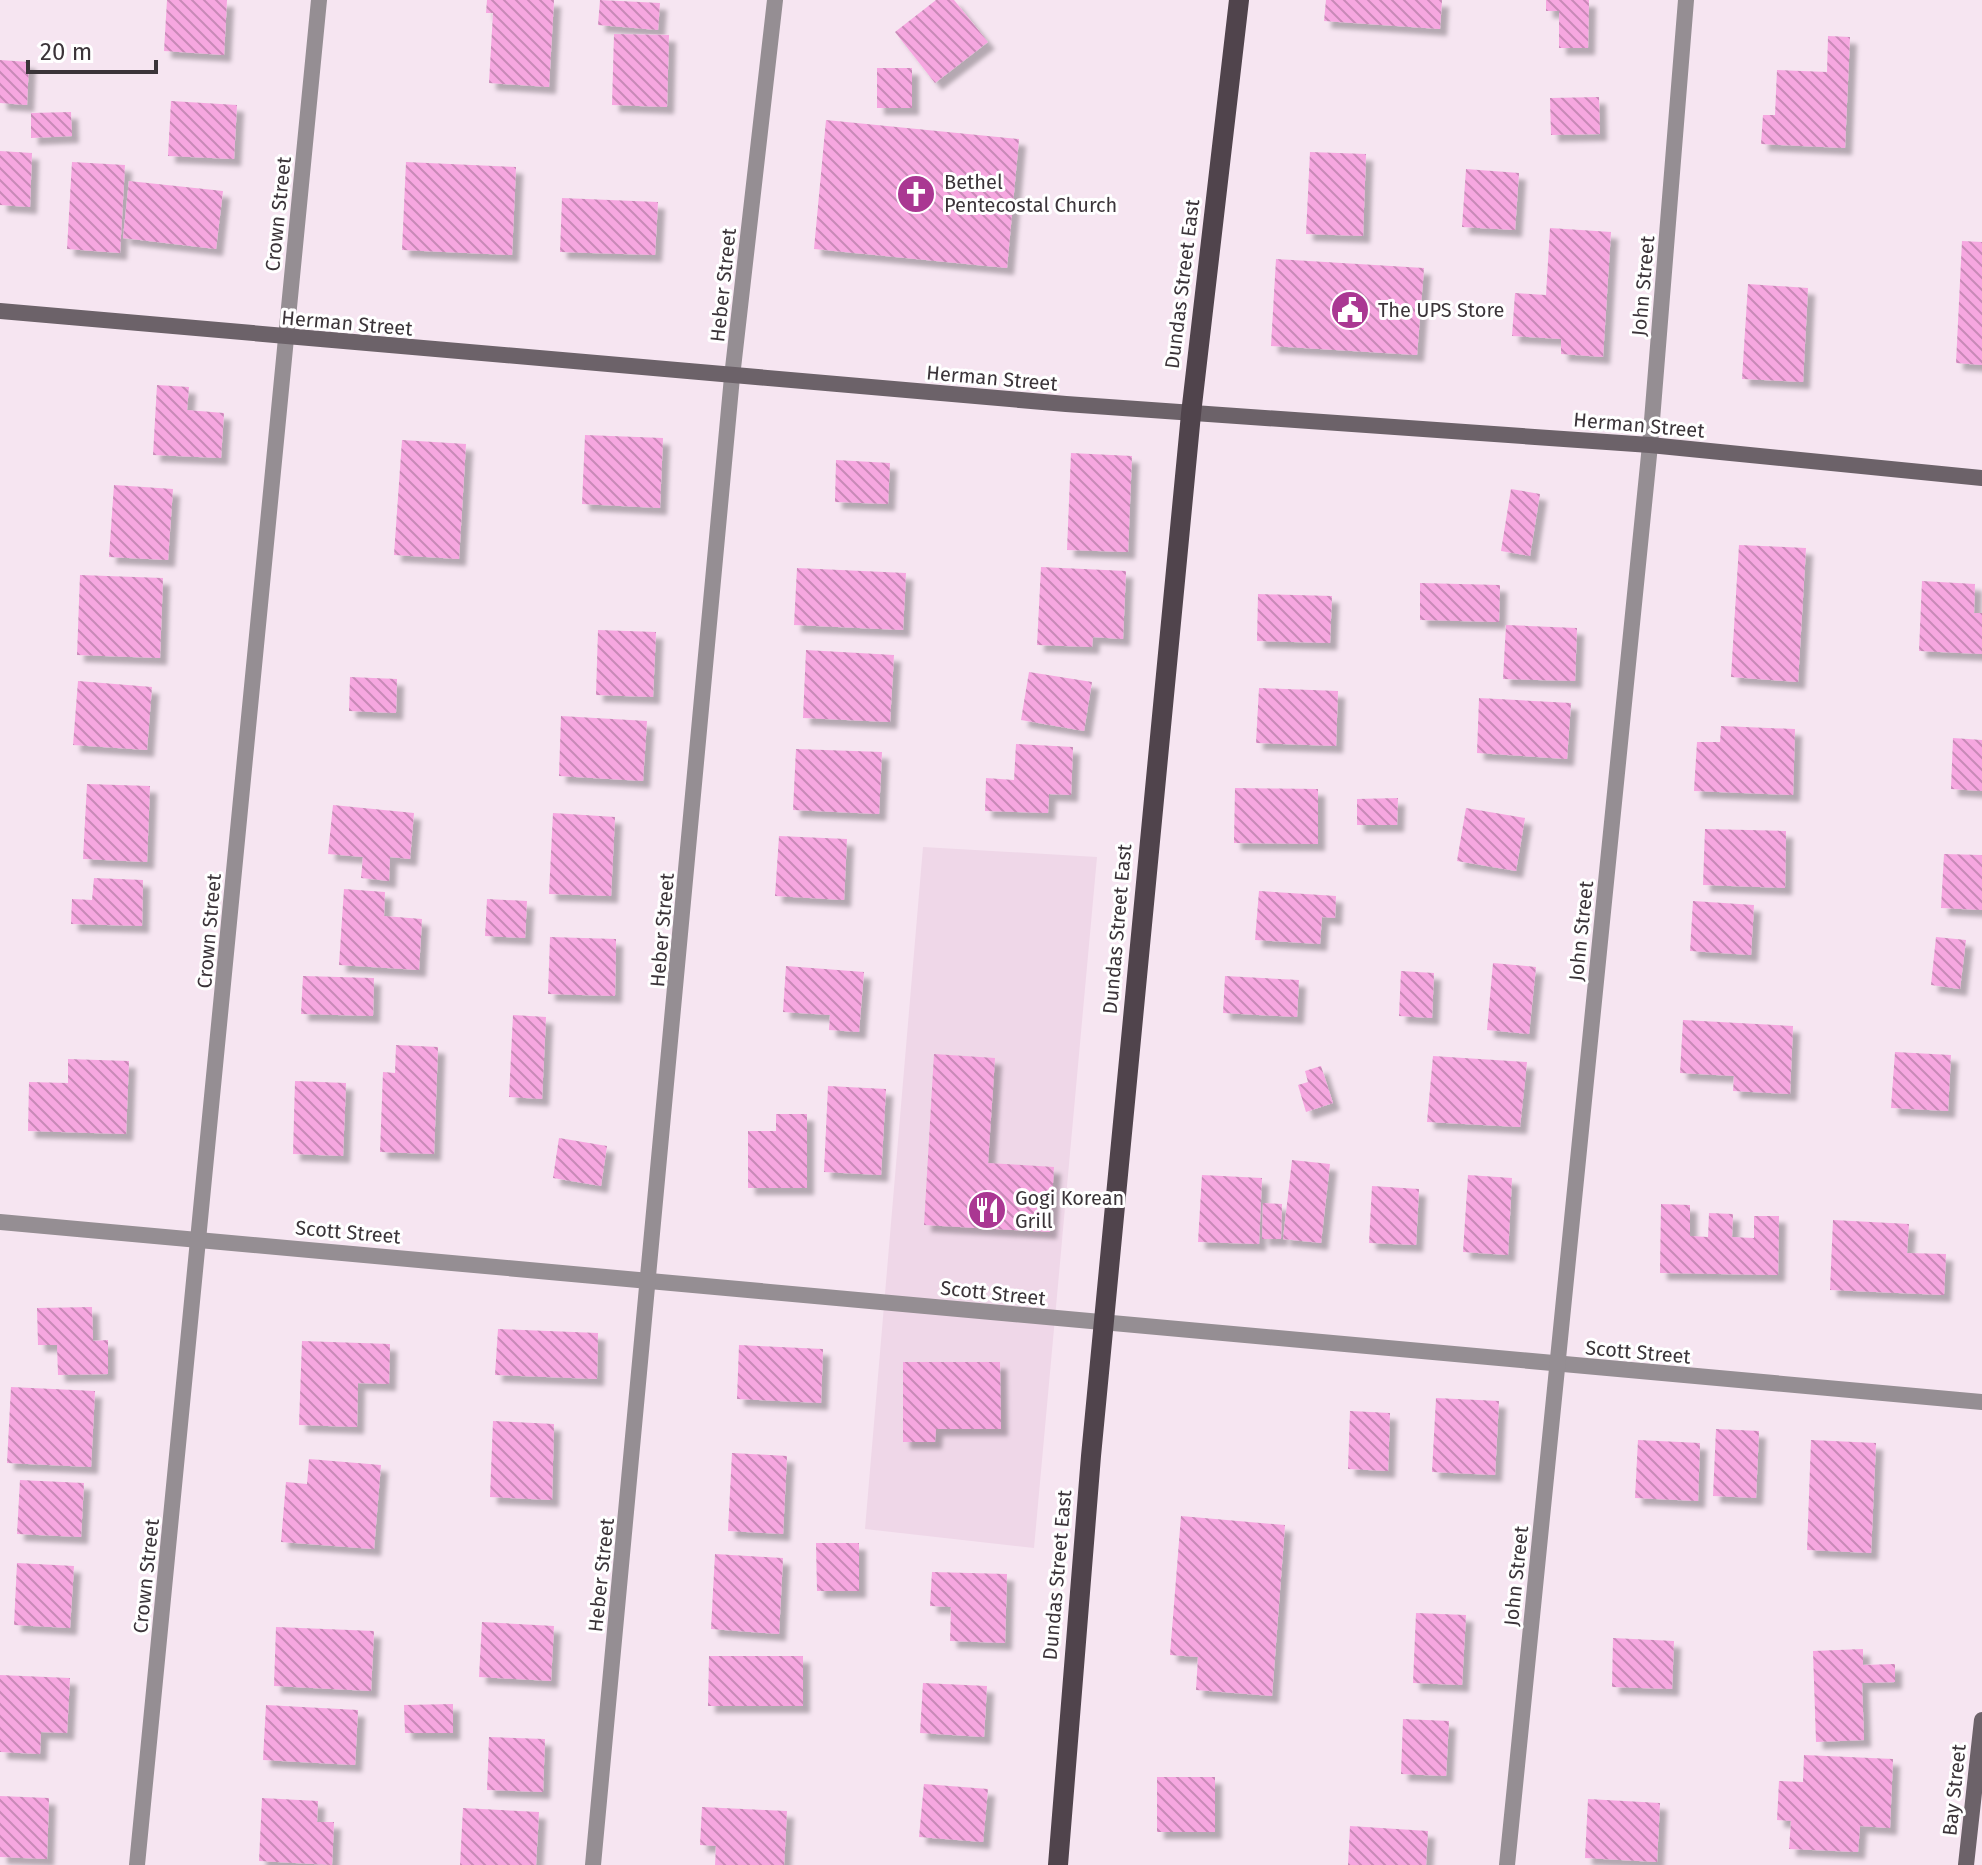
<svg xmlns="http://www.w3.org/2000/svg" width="1982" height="1865" viewBox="0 0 1982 1865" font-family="'Fira Sans',sans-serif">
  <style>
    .built { fill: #efd7e8 }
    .building { fill: url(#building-back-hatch); filter: url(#shadow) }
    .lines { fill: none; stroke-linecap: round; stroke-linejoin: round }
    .street { stroke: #958e93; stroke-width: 16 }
    .secondary { stroke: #6c6269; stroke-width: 16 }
    .primary { stroke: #50444c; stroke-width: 20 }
    .labels { text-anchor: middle; stroke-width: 6; stroke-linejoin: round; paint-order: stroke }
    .poi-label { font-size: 20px; fill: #3b3439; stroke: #fff; text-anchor: start }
    .street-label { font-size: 20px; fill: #3b3439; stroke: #fff }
  </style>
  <defs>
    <pattern id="building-back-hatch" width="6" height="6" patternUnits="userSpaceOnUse" patternTransform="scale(2)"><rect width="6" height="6" fill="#f6a7e0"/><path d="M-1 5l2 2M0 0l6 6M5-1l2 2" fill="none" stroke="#c889b7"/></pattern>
    <filter id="shadow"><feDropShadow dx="7" dy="7" stdDeviation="2" flood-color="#0004"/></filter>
  </defs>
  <rect width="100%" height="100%" fill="#f6e5f1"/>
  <polygon class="built" points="923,847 1097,857 1034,1548 865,1529"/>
  <g class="building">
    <polygon points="167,0 227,0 224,55 164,51"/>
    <polygon points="487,0 554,0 549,87 489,83 493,13 486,13"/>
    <polygon points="600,0 660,3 658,30 598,25"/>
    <polygon points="936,0 954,0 988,42 935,83 895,32"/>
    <polygon points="1326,0 1442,0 1440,29 1324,21"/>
    <polygon points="1546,0 1589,0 1588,48 1559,48 1559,11 1546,11"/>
    <polygon points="614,34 669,35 667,107 612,105"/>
    <polygon points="1828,36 1850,37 1845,148 1761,144 1763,115 1775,115 1777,70 1827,72"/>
    <polygon points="0,60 29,62 27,105 0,103"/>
    <rect x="877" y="68" width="35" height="40"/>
    <polygon points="1599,97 1600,134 1551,135 1550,98"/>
    <polygon points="171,101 237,105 234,159 168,156"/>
    <polygon points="71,112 72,136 31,138 31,113"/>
    <polygon points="826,120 1019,139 1007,268 814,249"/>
    <polygon points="0,151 32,153 30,207 0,205"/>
    <polygon points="1310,152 1366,154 1363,236 1306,234"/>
    <polygon points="72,162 125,165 120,253 67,249"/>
    <polygon points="406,162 516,167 512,255 402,250"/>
    <polygon points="1466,169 1519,173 1515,230 1462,227"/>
    <polygon points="129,181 223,191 216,249 123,238"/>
    <polygon points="562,198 658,202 655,255 560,252"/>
    <polygon points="1550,228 1611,232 1603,357 1561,354 1561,339 1512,336 1515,293 1546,295"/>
    <polygon points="1962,241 1982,242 1982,365 1956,363"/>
    <polygon points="1276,259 1424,268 1417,355 1271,346"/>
    <polygon points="1748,284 1808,288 1803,382 1742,379"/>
    <polygon points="157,385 189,387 187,410 224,413 221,458 153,455"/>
    <polygon points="585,435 663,438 660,508 582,504"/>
    <polygon points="402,440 466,444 459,559 394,555"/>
    <polygon points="1071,453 1132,456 1128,552 1067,550"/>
    <polygon points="836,460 890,463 888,504 835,502"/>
    <polygon points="114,485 173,489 168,560 109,557"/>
    <polygon points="1511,489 1540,494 1530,556 1501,551"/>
    <polygon points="1739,545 1806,548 1798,682 1731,677"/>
    <polygon points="1041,567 1126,571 1123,639 1093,637 1092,647 1037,645"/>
    <polygon points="797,568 906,573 903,630 794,625"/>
    <polygon points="80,575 163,578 160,658 77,655"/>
    <polygon points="1922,581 1975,584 1974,613 1982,613 1982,654 1919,651"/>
    <polygon points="1420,583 1500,585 1499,622 1420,620"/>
    <polygon points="1258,594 1332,596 1330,643 1257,641"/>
    <polygon points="1506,625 1577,628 1575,681 1503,679"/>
    <polygon points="598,630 656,632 653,697 596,695"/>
    <polygon points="806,650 894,655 890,722 803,718"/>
    <polygon points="1029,672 1092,682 1084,731 1021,720"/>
    <polygon points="350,677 397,679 396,713 349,711"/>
    <polygon points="78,681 152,687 147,750 73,745"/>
    <polygon points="1259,688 1338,691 1336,746 1256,743"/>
    <polygon points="1479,698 1571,703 1567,759 1477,753"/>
    <polygon points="561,716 647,721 643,781 559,776"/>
    <polygon points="1721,726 1795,729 1793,795 1694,791 1697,742 1720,742"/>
    <polygon points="1953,738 1982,740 1982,791 1951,789"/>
    <polygon points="1016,744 1073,747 1071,795 1049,794 1048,813 985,811 986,778 1014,780"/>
    <polygon points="796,749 882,752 879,814 793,810"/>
    <polygon points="87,784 150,786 147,862 83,859"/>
    <polygon points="1235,788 1318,789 1318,844 1234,843"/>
    <polygon points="1398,798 1397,825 1357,825 1357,799"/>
    <polygon points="333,805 414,813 410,859 390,857 389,881 361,878 363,857 328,854"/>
    <polygon points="1466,808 1525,818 1516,871 1457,861"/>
    <polygon points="553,813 615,817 611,896 549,894"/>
    <polygon points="1705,829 1786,831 1785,888 1703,885"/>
    <polygon points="779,836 847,839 844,900 775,896"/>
    <polygon points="1944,854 1982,855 1982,910 1941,908"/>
    <polygon points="94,878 143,880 142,926 71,924 72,899 92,900"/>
    <polygon points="344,889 385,892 384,916 422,919 419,970 339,965"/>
    <polygon points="1259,891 1336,896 1335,918 1322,917 1320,944 1255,940"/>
    <polygon points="487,899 527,901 525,938 485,936"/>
    <polygon points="1693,901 1754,905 1751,955 1690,951"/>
    <polygon points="550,937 616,939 615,996 548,994"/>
    <polygon points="1936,937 1966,940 1960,989 1931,985"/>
    <polygon points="1493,963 1536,967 1529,1034 1487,1030"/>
    <polygon points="786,966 864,972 859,1032 829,1030 830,1015 783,1012"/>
    <polygon points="1401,971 1434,973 1432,1018 1399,1016"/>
    <polygon points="303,976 374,978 373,1016 301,1014"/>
    <polygon points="1225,976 1299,980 1297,1017 1223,1013"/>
    <polygon points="513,1015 546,1017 542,1099 509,1097"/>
    <polygon points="1683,1020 1793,1026 1790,1094 1733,1091 1734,1076 1680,1073"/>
    <polygon points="396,1045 438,1047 434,1154 380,1152 383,1072 395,1073"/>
    <polygon points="1895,1052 1951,1055 1948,1111 1891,1108"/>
    <polygon points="934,1054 995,1058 988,1163 1054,1167 1050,1232 924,1225"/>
    <polygon points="1433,1056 1527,1062 1520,1127 1427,1122"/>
    <polygon points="68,1059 129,1061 126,1134 28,1131 29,1082 68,1083"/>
    <polygon points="1321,1066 1333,1103 1306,1112 1298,1085 1308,1082 1305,1071"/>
    <polygon points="295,1081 346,1083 343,1156 293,1154"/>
    <polygon points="828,1086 886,1089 881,1175 824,1172"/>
    <polygon points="776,1114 807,1114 807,1188 748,1188 748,1131 776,1131"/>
    <polygon points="559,1138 607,1146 601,1186 553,1178"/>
    <polygon points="1292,1160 1330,1164 1321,1243 1283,1239"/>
    <polygon points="1202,1175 1262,1178 1259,1244 1198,1242"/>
    <polygon points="1468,1175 1512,1178 1508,1255 1463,1252"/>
    <polygon points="1372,1186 1419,1189 1416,1245 1369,1243"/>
    <polygon points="1263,1203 1282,1204 1281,1239 1262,1239"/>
    <polygon points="1661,1204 1690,1205 1690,1236 1708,1237 1709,1213 1733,1214 1732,1237 1754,1238 1754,1216 1779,1216 1778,1275 1660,1273"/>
    <polygon points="1833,1220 1909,1224 1907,1253 1946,1254 1944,1295 1830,1290"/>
    <polygon points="92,1307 93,1341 108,1340 108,1374 58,1375 57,1345 38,1345 37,1308"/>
    <polygon points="498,1329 598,1333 597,1379 495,1375"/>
    <polygon points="302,1341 390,1344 389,1384 358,1383 357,1427 299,1425"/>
    <polygon points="739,1345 823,1349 821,1403 737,1399"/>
    <polygon points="903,1362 1000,1362 1001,1429 936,1429 935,1442 903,1442"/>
    <polygon points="11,1387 95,1391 91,1467 7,1463"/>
    <polygon points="1436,1398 1499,1401 1495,1475 1432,1472"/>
    <polygon points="1350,1411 1390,1413 1388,1471 1348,1469"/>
    <polygon points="493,1421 554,1424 552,1500 490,1497"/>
    <polygon points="1716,1429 1759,1431 1756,1498 1713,1496"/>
    <polygon points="1638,1440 1700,1443 1698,1501 1635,1498"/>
    <polygon points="1811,1440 1876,1443 1871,1553 1807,1550"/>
    <polygon points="732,1453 787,1456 783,1534 728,1531"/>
    <polygon points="309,1459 381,1465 374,1549 281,1542 286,1482 307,1484"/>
    <polygon points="20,1480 84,1483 81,1537 17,1534"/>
    <polygon points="1181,1516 1285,1525 1272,1696 1196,1690 1198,1657 1170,1655"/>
    <polygon points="816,1543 859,1543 859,1591 817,1591"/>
    <polygon points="715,1554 783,1558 779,1634 711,1629"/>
    <polygon points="17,1563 74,1566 70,1628 14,1625"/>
    <polygon points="932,1572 1007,1574 1005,1643 950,1641 951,1607 930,1606"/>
    <polygon points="1416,1613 1466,1615 1462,1685 1413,1683"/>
    <polygon points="482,1622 554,1626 551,1681 479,1677"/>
    <polygon points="276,1627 374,1631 371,1691 274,1686"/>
    <polygon points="1613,1638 1674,1641 1672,1689 1612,1687"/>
    <polygon points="1863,1649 1863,1665 1895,1664 1895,1682 1862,1683 1864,1740 1816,1742 1813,1651"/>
    <polygon points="709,1656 803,1656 803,1706 708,1706"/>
    <polygon points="0,1675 70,1678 67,1733 41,1732 40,1754 0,1752"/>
    <polygon points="923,1683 987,1686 984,1737 920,1733"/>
    <polygon points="453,1704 453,1733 405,1733 404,1705"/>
    <polygon points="266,1705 358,1710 355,1765 263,1760"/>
    <polygon points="1403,1719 1449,1721 1446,1776 1401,1774"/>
    <polygon points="489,1737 545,1739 543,1792 487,1790"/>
    <polygon points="1804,1755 1893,1759 1890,1828 1860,1826 1858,1852 1789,1849 1791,1821 1777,1820 1779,1781 1803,1782"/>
    <rect x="1157" y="1777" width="58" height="55"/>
    <polygon points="924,1784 988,1789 983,1842 919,1837"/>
    <polygon points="0,1796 49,1798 47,1859 0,1857"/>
    <polygon points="262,1798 318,1801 317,1822 334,1822 332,1865 259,1861"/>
    <polygon points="1588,1799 1660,1803 1657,1862 1585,1858"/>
    <polygon points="702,1807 787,1811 784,1865 715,1865 716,1846 700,1845"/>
    <polygon points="463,1808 539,1812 536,1865 460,1865"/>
    <polygon points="1350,1826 1428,1831 1426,1865 1348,1865"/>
  </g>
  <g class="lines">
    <g class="street">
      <polyline points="0,1222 1982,1402"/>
      <polyline points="137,1865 319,0"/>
      <polyline points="593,1865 732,377 775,0"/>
      <polyline points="1507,1865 1650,445 1686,0"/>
    </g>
    <g class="secondary">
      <polyline points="0,311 1066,404 1650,445 1982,478"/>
      <polyline points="1966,1865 1982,1720"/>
    </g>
    <polyline class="primary" points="1058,1865 1091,1456 1191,414 1239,0"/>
  </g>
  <defs>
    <g id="church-disc" transform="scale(2)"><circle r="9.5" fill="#aa3792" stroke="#fff"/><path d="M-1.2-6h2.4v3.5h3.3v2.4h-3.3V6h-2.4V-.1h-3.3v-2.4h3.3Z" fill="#fff"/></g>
    <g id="civic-disc" transform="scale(2)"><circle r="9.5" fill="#aa3792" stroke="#fff"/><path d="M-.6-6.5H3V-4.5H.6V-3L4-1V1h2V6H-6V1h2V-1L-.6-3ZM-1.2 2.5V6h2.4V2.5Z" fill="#fff"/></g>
    <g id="restaurant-disc" transform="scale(2)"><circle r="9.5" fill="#aa3792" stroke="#fff"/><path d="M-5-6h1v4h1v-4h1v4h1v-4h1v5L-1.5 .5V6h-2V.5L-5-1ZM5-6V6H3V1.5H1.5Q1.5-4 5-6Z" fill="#fff"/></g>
  </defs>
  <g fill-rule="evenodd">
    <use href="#church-disc" x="916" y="194"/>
    <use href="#civic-disc" x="1350" y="310"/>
    <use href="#restaurant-disc" x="987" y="1210"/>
  </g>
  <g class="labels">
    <g class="poi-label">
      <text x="944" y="189">Bethel<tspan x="944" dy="23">Pentecostal Church</tspan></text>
      <text x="1378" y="317">The UPS Store</text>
      <text x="1015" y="1205">Gogi Korean<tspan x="1015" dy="23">Grill</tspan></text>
    </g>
    <g class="street-label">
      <text transform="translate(278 214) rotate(-84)" y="7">Crown Street</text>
      <text transform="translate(1182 284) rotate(-83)" y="7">Dundas Street East</text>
      <text transform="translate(723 285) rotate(-84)" y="7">Heber Street</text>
      <text transform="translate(1643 286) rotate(-85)" y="7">John Street</text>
      <text transform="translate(347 323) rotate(5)" y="7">Herman Street</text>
      <text transform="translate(992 378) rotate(5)" y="7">Herman Street</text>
      <text transform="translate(1639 425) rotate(5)" y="7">Herman Street</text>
      <text transform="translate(1117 929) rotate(-85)" y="7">Dundas Street East</text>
      <text transform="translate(662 930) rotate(-85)" y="7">Heber Street</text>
      <text transform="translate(209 931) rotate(-85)" y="7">Crown Street</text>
      <text transform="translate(1581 931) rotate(-84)" y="7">John Street</text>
      <text transform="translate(348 1232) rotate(5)" y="7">Scott Street</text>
      <text transform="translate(993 1293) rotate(6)" y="7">Scott Street</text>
      <text transform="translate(1638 1352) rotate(5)" y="7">Scott Street</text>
      <text transform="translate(601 1575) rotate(-84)" y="7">Heber Street</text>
      <text transform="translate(1057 1575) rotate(-85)" y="7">Dundas Street East</text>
      <text transform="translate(146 1576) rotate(-84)" y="7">Crown Street</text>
      <text transform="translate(1516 1576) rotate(-84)" y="7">John Street</text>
      <text transform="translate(1954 1790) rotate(-84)" y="7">Bay Street</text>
    </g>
  </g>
  <path d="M28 60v12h128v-12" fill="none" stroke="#3b3439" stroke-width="4"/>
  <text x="40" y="60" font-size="24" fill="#3b3439" stroke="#ffffff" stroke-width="6" paint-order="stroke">20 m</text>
</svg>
